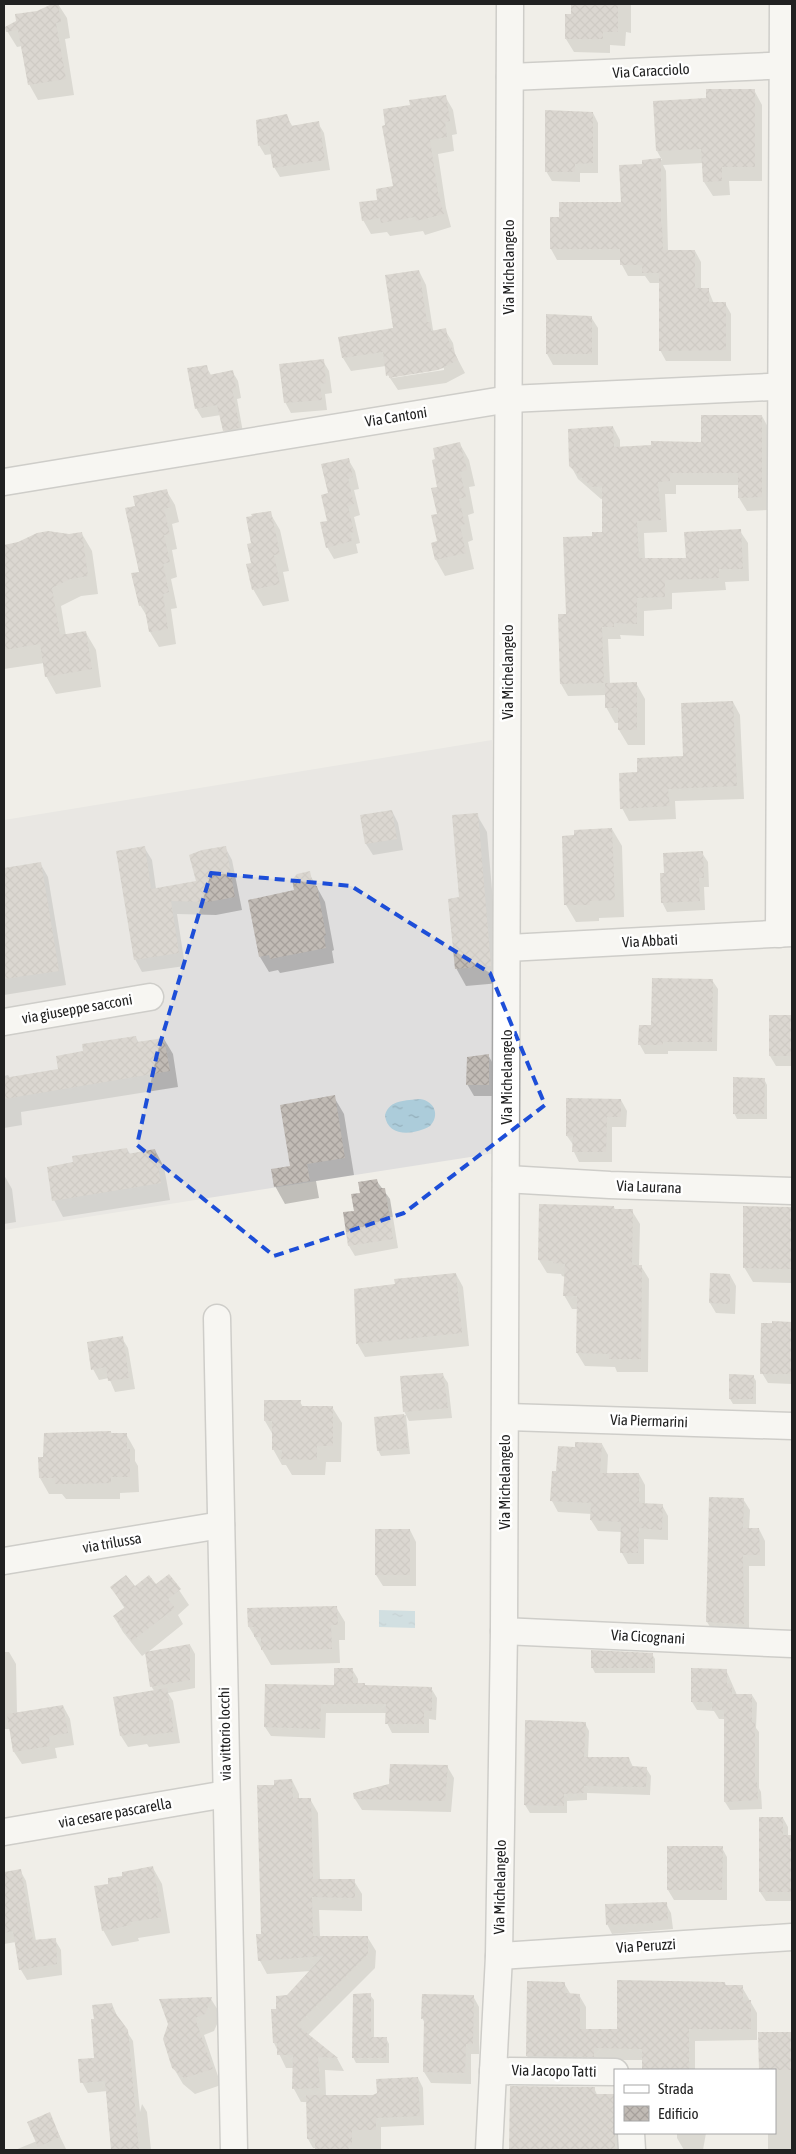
<svg xmlns="http://www.w3.org/2000/svg" width="796" height="2154" viewBox="0 0 796 2154" font-family="'Asap Condensed',sans-serif">
  <style>
    .residential { fill: #dfdede }
    .water { fill: url(#water-ripples) }
    .shadow { fill: #0003; fill-rule: evenodd }
    .building { fill: url(#building-cross-hatch) }
    .lines { fill: none; stroke-linecap: round; stroke-linejoin: round }
    .street-casing { stroke: #a5a5a5; stroke-width: 29 }
    .street { stroke: #fff; stroke-width: 26 }
    .marked { fill: none; stroke: #1d4ed8; stroke-width: 4; stroke-dasharray: 10 6; stroke-linejoin: round }
    .labels { text-anchor: middle; stroke-width: 5; stroke-linejoin: round; paint-order: stroke }
    .street-label { font-size: 15px; fill: #212121; stroke: #fff }
  </style>
  <defs>
    <pattern id="water-ripples" width="26" height="14" patternUnits="userSpaceOnUse" patternTransform="scale(1.25)"><rect width="26" height="14" fill="#acccda"/><path d="M2 4q2-2 4 0t4 0M15 11q2-2 4 0t4 0" fill="none" stroke="#94afbb"/></pattern>
    <pattern id="building-cross-hatch" width="8" height="8" patternUnits="userSpaceOnUse" patternTransform="scale(1.25)"><rect width="8" height="8" fill="#c1bbb5"/><path d="M0 0l8 8M0 8l8-8" fill="none" stroke="#a6a09b"/></pattern>
  </defs>
  <rect width="100%" height="100%" fill="#f0eee8"/>
  <polygon class="residential" points="492,740 496,1153 4,1230 4,820"/>
  <g class="water">
    <path d="M420,1099C435,1101 440,1116 430,1126C415,1135 387,1138 385,1115C390,1099 406,1101 420,1099Z"/>
    <polygon points="379,1610 415,1611 415,1628 379,1627"/>
  </g>
  <g class="shadow">
    <polygon points="55,4 58,4 67,18 70,38 65,39 74,95 38,100 29,84 22,46 17,47 7,31"/>
    <polygon points="572,4 631,4 631,33 626,32 625,46 610,45 610,53 574,52 566,39 572,15"/>
    <polygon points="754,90 762,105 762,181 729,181 730,195 713,196 704,182 703,163 663,165 666,171 668,251 695,251 701,262 701,289 708,289 714,304 725,303 731,314 731,361 666,361 660,350 660,283 650,283 645,276 628,276 622,265 622,260 557,260 551,249 551,219 560,218 623,204 643,165 643,161 662,160 657,151 708,99"/>
    <polygon points="445,96 453,110 457,134 452,135 454,151 438,154 446,208 451,227 425,235 423,231 390,236 387,232 371,234 363,220 379,201 394,187 387,126 411,106"/>
    <polygon points="593,113 598,123 598,173 580,173 580,182 552,181 546,171"/>
    <polygon points="286,116 293,127 318,123 324,133 330,170 280,177 274,167 272,154 265,155 259,145"/>
    <path d="M419,271L426,285L433,330L434,331L445,330L453,343L455,354L465,373L446,383L398,390L388,375L386,366L351,371L343,358L394,329ZM444,368V370L392,378V376Z"/>
    <polygon points="547,316 591,317 598,328 598,365 553,365 547,354"/>
    <polygon points="323,361 329,371 332,393 325,394 327,410 291,413 285,402"/>
    <polygon points="206,366 211,375 232,371 238,381 241,398 237,399 244,438 230,440 224,430 221,415 202,418 196,408"/>
    <polygon points="762,416 769,429 768,510 747,511 739,498 739,485 676,485 676,494 665,494 667,532 644,533 645,559 687,559 740,531 748,543 749,581 725,582 726,590 672,593 672,609 644,611 644,636 620,635 621,639 608,639 610,684 636,683 645,699 645,745 628,745 619,730 619,723 615,723 606,707 606,695 568,696 561,684 568,615 594,537 603,533 603,499 601,499 578,479 571,466 613,427 620,440 620,448 702,443"/>
    <polygon points="460,444 469,460 475,486 469,487 474,513 468,515 473,540 468,542 474,569 445,576 436,560 438,542 439,488 437,460"/>
    <polygon points="348,459 355,471 359,489 354,490 360,515 354,517 360,543 356,544 358,553 334,559 327,547 328,522"/>
    <polygon points="166,490 175,505 179,522 172,524 177,549 172,550 177,577 171,579 177,608 171,609 176,644 159,647 150,632 148,618 140,605 137,507"/>
    <polygon points="270,513 280,530 289,571 283,572 289,601 263,606 253,589 253,544"/>
    <polygon points="82,534 92,551 98,594 81,596 61,606 66,636 86,633 96,650 101,687 56,694 46,676 44,663 4,669 4,546"/>
    <polygon points="733,702 740,715 744,799 675,801 676,819 629,821 622,808 638,774 684,758"/>
    <polygon points="392,811 398,823 403,850 373,855 366,844"/>
    <polygon points="477,815 487,832 500,983 466,986 456,968 461,899"/>
    <polygon points="612,829 622,846 624,917 599,918 599,921 576,922 566,905 563,837"/>
    <polygon points="144,847 152,860 156,889 198,882 225,847 232,860 242,910 216,915 177,914 185,966 142,972 135,959"/>
    <polygon points="702,853 708,862 709,887 704,887 705,910 667,912 662,902 665,874"/>
    <polygon points="40,863 48,877 66,985 4,995 4,904 21,901"/>
    <polygon points="309,873 325,902 334,950 332,951 334,963 280,973 278,970 269,972 260,957 295,891"/>
    <polygon points="712,980 718,989 717,1051 668,1051 668,1054 645,1054 640,1045 653,1026"/>
    <polygon points="771,1016 792,1016 792,1066 776,1066 770,1056"/>
    <polygon points="136,1038 139,1043 164,1039 173,1054 178,1087 21,1112 22,1125 4,1128 4,1076 8,1075 10,1078 60,1070 84,1052"/>
    <polygon points="488,1055 495,1067 495,1096 474,1096 467,1084"/>
    <polygon points="764,1079 767,1085 767,1119 737,1119 734,1113"/>
    <polygon points="334,1097 344,1114 354,1175 316,1181 319,1198 285,1204 275,1186 291,1167"/>
    <polygon points="621,1100 627,1111 626,1127 612,1127 612,1162 579,1162 574,1152 574,1146 567,1136"/>
    <polygon points="127,1149 130,1154 155,1150 164,1167 170,1200 63,1217 54,1200 75,1163"/>
    <polygon points="4,1175 12,1189 16,1222 4,1224"/>
    <polygon points="376,1180 390,1199 398,1248 355,1256 349,1246 355,1212 361,1194"/>
    <polygon points="541,1206 614,1207 615,1210 632,1211 640,1224 639,1266 641,1266 649,1279 648,1372 617,1372 615,1367 585,1366 577,1353 578,1309 572,1309 564,1295 565,1277 562,1276 561,1274 547,1273 539,1260"/>
    <polygon points="744,1208 792,1208 792,1283 753,1282 744,1267"/>
    <polygon points="456,1274 463,1287 469,1346 365,1357 357,1343 396,1285"/>
    <polygon points="730,1275 736,1286 735,1314 716,1313 710,1303"/>
    <polygon points="773,1322 792,1323 792,1384 768,1383 762,1373"/>
    <polygon points="122,1338 128,1348 135,1389 115,1392 109,1378 99,1380 93,1369"/>
    <polygon points="442,1374 448,1383 452,1418 409,1421 406,1415 410,1454 381,1456 378,1450 375,1418 406,1415 404,1411"/>
    <polygon points="753,1376 756,1381 756,1404 733,1404 730,1399"/>
    <polygon points="300,1402 303,1407 332,1407 342,1423 341,1462 326,1462 325,1475 292,1475 286,1465 282,1465 273,1449 273,1435 265,1421"/>
    <polygon points="111,1432 112,1434 126,1434 135,1450 135,1461 138,1466 139,1492 120,1493 120,1499 66,1499 62,1494 49,1494 40,1478"/>
    <polygon points="602,1444 608,1455 607,1474 639,1474 645,1485 645,1505 662,1505 668,1516 668,1540 644,1539 644,1564 628,1564 622,1553 622,1532 598,1531 591,1520 592,1514 558,1512 552,1501 553,1472 558,1472 576,1448"/>
    <polygon points="743,1499 750,1510 749,1529 759,1529 765,1541 765,1566 749,1566 749,1635 714,1633 707,1622"/>
    <polygon points="410,1530 416,1542 416,1586 383,1586 376,1575"/>
    <polygon points="169,1575 189,1605 178,1615 183,1624 147,1653 190,1645 195,1654 195,1688 168,1693 173,1701 180,1743 149,1747 147,1744 128,1747 121,1736 115,1698 155,1692 151,1686 146,1653 142,1656 123,1632 114,1617 125,1609 112,1588 156,1586"/>
    <polygon points="336,1607 345,1622 345,1640 339,1640 340,1663 271,1665 249,1627"/>
    <polygon points="4,1652 9,1652 16,1664 17,1714 63,1706 70,1719 74,1745 55,1748 57,1758 22,1764 14,1752 11,1729 4,1729"/>
    <polygon points="652,1654 655,1659 655,1673 595,1673 592,1667"/>
    <polygon points="352,1669 358,1679 358,1684 365,1686 431,1688 437,1698 436,1720 429,1719 429,1733 392,1733 387,1723 387,1713 326,1713 325,1738 271,1736 265,1727 335,1686"/>
    <polygon points="726,1670 737,1695 752,1695 757,1703 756,1728 759,1732 759,1788 761,1792 762,1809 730,1810 725,1802 725,1719 719,1719 714,1711 697,1710 692,1702"/>
    <polygon points="585,1723 589,1731 588,1758 629,1758 633,1767 646,1768 651,1776 650,1795 587,1793 587,1800 567,1801 567,1813 530,1813 525,1805"/>
    <polygon points="447,1766 454,1778 451,1812 362,1810 355,1799"/>
    <polygon points="292,1780 299,1794 299,1799 310,1799 318,1813 320,1880 354,1881 362,1894 362,1911 319,1910 320,1937 368,1938 376,1951 375,1968 308,2035 337,2058 344,2071 325,2070 326,2096 373,2096 418,2078 423,2088 424,2125 381,2127 381,2150 316,2150 316,2148 313,2148 308,2139 308,2102 301,2102 294,2089 294,2068 286,2068 274,2043 272,2010 277,2010 311,1971 267,1974 260,1961 257,1935 262,1935 275,1786"/>
    <polygon points="783,1818 788,1827 788,1836 792,1836 792,1901 766,1901 760,1892"/>
    <polygon points="668,1848 722,1848 727,1857 727,1900 674,1900 668,1890"/>
    <polygon points="153,1868 162,1884 170,1933 138,1938 139,1941 112,1946 103,1930 110,1885 124,1877"/>
    <polygon points="20,1870 26,1881 36,1941 55,1940 61,1950 62,1975 27,1980 21,1970 16,1942 4,1944 4,1873"/>
    <polygon points="666,1904 671,1913 673,1929 612,1934 607,1924"/>
    <polygon points="564,1983 571,1995 579,1995 586,2007 586,2030 618,2030 725,1983 727,1987 742,1987 757,2013 757,2040 695,2041 695,2070 643,2070 643,2060 600,2060 534,2068 527,2056"/>
    <polygon points="370,1995 374,2000 374,2038 386,2038 389,2044 389,2063 356,2063 353,2057"/>
    <polygon points="473,1996 479,2007 479,2054 471,2054 471,2084 431,2083 424,2072 425,2023 422,2018"/>
    <polygon points="211,1999 221,2015 214,2031 204,2035 221,2085 195,2094 183,2084 173,2067 169,2024 161,2000"/>
    <polygon points="112,2004 118,2018 133,2041 140,2112 142,2104 147,2112 151,2150 112,2150 107,2091 88,2093 82,2082 96,2059 95,2020"/>
    <polygon points="760,2034 792,2034 791,2150 768,2150 768,2133 775,2133 775,2070 760,2070"/>
    <polygon points="511,2087 594,2088 615,2133 632,2133 626,2150 511,2150"/>
    <polygon points="49,2114 66,2149 15,2150 37,2141"/>
    <polygon points="677,2133 706,2133 703,2150 684,2150 677,2138"/>
  </g>
  <g class="building">
    <polygon points="52,4 58,4 61,22 56,23 66,79 28,85 18,30 6,32 5,27 16,21 15,14 37,11"/>
    <polygon points="571,4 618,4 618,32 603,32 603,39 565,39 565,14 571,14"/>
    <polygon points="706,89 755,89 755,167 722,167 722,181 703,182 701,149 656,151 653,101 706,98"/>
    <polygon points="446,95 450,121 445,122 447,137 430,140 438,193 444,214 416,221 415,217 381,223 380,218 362,221 359,202 377,200 376,189 393,186 382,126 385,125 383,109 410,105 409,100"/>
    <polygon points="545,110 593,112 593,163 575,164 575,172 545,172"/>
    <polygon points="287,114 291,126 319,121 325,160 273,168 269,144 258,146 256,120"/>
    <polygon points="661,158 661,224 662,224 663,250 695,250 695,288 709,288 709,302 726,302 726,350 659,351 659,273 642,273 642,265 620,265 620,249 550,249 550,217 559,217 559,202 621,202 619,165 642,164 642,160"/>
    <polygon points="419,270 427,322 430,322 431,331 446,328 448,339 458,360 438,370 389,378 389,375 386,376 383,352 342,358 338,337 393,328 385,275"/>
    <polygon points="546,314 592,316 592,354 546,354"/>
    <polygon points="324,359 326,383 320,384 322,400 284,403 279,364"/>
    <polygon points="207,365 209,375 233,370 236,388 232,389 240,428 223,431 217,405 195,409 187,368"/>
    <polygon points="701,415 762,415 762,497 738,498 738,473 670,473 670,481 658,482 661,520 637,521 639,558 686,558 684,532 741,529 743,569 719,569 719,578 665,580 665,597 637,598 637,624 614,623 614,627 602,627 604,683 560,684 558,614 566,614 563,537 592,536 592,532 602,532 602,486 592,487 569,466 568,429 613,426 614,447 651,445 651,441 701,442"/>
    <polygon points="460,442 467,470 460,472 466,497 459,499 465,524 460,526 466,553 435,560 431,543 437,541 431,515 437,514 431,488 437,487 432,460 435,459 433,448"/>
    <polygon points="349,458 353,477 348,479 354,504 348,506 354,532 350,533 352,541 326,548 320,522 327,521 321,495 328,493 321,464"/>
    <polygon points="167,489 171,507 164,509 170,534 164,535 170,562 163,564 169,592 163,594 168,629 149,632 144,605 139,606 131,573 139,572 125,508 135,506 133,496"/>
    <polygon points="271,511 280,554 274,555 280,584 252,590 246,564 251,563 247,544 251,543 246,517 252,516 251,514"/>
    <polygon points="48,531 69,534 82,532 88,576 70,579 52,588 60,635 86,631 92,669 45,677 40,644 4,650 4,545 18,542 37,533"/>
    <polygon points="637,682 637,730 618,730 618,708 605,708 605,683"/>
    <polygon points="733,701 737,786 668,789 670,806 620,809 619,773 637,772 637,758 683,756 681,703"/>
    <polygon points="392,810 397,839 365,844 360,815"/>
    <polygon points="478,813 491,966 455,969 448,899 459,897 452,815"/>
    <polygon points="612,828 615,900 590,901 590,905 564,905 562,836 574,835 574,830"/>
    <polygon points="145,846 151,889 196,881 189,855 202,850 226,846 235,897 208,902 171,901 179,953 134,960 116,851"/>
    <polygon points="703,851 704,878 699,878 700,901 661,903 660,873 664,873 663,853"/>
    <polygon points="41,862 59,971 4,979 4,868"/>
    <polygon points="310,871 313,886 317,886 326,935 324,936 326,948 270,959 269,955 259,957 248,900 294,890 292,880 297,874"/>
    <polygon points="652,978 713,979 712,1042 663,1042 663,1045 638,1045 639,1025 651,1025"/>
    <rect x="769" y="1015" width="23" height="41"/>
    <polygon points="136,1036 137,1042 164,1038 170,1071 4,1099 4,1078 58,1069 56,1056 83,1051 82,1044"/>
    <polygon points="489,1054 489,1085 466,1085 467,1057"/>
    <polygon points="733,1077 765,1078 764,1114 733,1114"/>
    <polygon points="335,1095 345,1158 307,1164 310,1181 274,1187 271,1169 290,1166 280,1105"/>
    <polygon points="566,1098 621,1099 621,1117 607,1117 606,1152 572,1152 573,1136 566,1136"/>
    <polygon points="127,1148 128,1154 155,1149 161,1183 52,1201 47,1167 73,1162 72,1156"/>
    <polygon points="377,1179 379,1188 385,1188 393,1239 348,1246 343,1212 354,1211 351,1194 360,1193 358,1182"/>
    <polygon points="539,1204 614,1206 614,1209 633,1209 632,1265 642,1265 641,1359 609,1359 609,1354 576,1353 577,1296 563,1296 565,1264 553,1263 554,1261 538,1260"/>
    <polygon points="743,1206 792,1207 792,1269 743,1268"/>
    <polygon points="456,1273 462,1333 356,1344 354,1289 395,1284 394,1279"/>
    <polygon points="710,1273 730,1274 730,1304 709,1303"/>
    <polygon points="772,1321 792,1322 792,1374 760,1374 761,1323 772,1323"/>
    <polygon points="123,1336 129,1378 108,1381 106,1367 91,1370 87,1342"/>
    <polygon points="443,1373 448,1408 403,1412 400,1376"/>
    <polygon points="729,1374 754,1375 753,1399 729,1399"/>
    <polygon points="264,1400 301,1400 300,1406 333,1406 333,1446 317,1446 317,1460 281,1459 282,1450 272,1450 272,1421 264,1421"/>
    <polygon points="404,1414 408,1448 377,1451 374,1417"/>
    <polygon points="111,1431 111,1433 127,1433 127,1449 130,1449 130,1477 111,1477 111,1483 74,1484 55,1484 55,1478 39,1478 38,1457 43,1457 44,1433"/>
    <polygon points="575,1442 602,1443 600,1473 639,1473 639,1503 663,1504 662,1530 639,1528 638,1553 620,1553 621,1522 590,1520 591,1503 550,1501 552,1471 556,1471 558,1446 575,1447"/>
    <polygon points="709,1497 744,1498 743,1528 759,1528 760,1555 743,1555 744,1624 706,1622"/>
    <rect x="375" y="1529" width="35" height="46"/>
    <polygon points="169,1574 181,1589 168,1599 175,1608 132,1641 113,1616 125,1607 110,1587 126,1575 135,1586 149,1575 156,1584"/>
    <polygon points="337,1606 338,1625 331,1625 332,1649 261,1650 261,1637 254,1637 254,1627 248,1627 247,1608"/>
    <polygon points="190,1644 190,1680 150,1687 145,1652"/>
    <polygon points="591,1650 653,1653 653,1668 591,1668"/>
    <polygon points="334,1668 353,1668 353,1683 365,1683 365,1685 432,1687 432,1711 424,1710 424,1724 385,1724 386,1704 321,1704 320,1729 264,1727 265,1684 334,1685"/>
    <polygon points="691,1668 727,1669 727,1684 732,1684 732,1694 752,1694 752,1722 755,1723 755,1782 757,1782 758,1800 724,1802 724,1710 712,1710 712,1702 691,1702"/>
    <polygon points="167,1688 174,1732 141,1736 141,1733 120,1736 113,1697"/>
    <polygon points="63,1705 68,1733 49,1736 50,1746 13,1752 7,1714"/>
    <polygon points="525,1720 586,1722 584,1757 629,1757 630,1766 647,1767 646,1787 584,1786 584,1793 564,1794 564,1806 524,1805"/>
    <polygon points="390,1764 448,1765 445,1801 354,1799 353,1793 389,1784"/>
    <polygon points="292,1779 293,1798 311,1798 313,1879 355,1879 355,1898 312,1897 313,1936 368,1936 368,1954 297,2025 338,2058 318,2057 320,2088 292,2089 293,2055 277,2055 277,2043 273,2043 271,2009 276,2009 276,1996 287,1995 323,1956 258,1961 256,1934 261,1934 257,1785 274,1785 274,1780"/>
    <polygon points="759,1817 783,1817 783,1835 792,1835 792,1892 759,1892"/>
    <polygon points="667,1846 723,1846 722,1890 667,1890"/>
    <polygon points="153,1866 162,1917 130,1922 131,1925 102,1931 94,1886 108,1884 108,1878 122,1876 122,1872"/>
    <polygon points="21,1869 33,1940 56,1938 57,1964 19,1970 13,1931 4,1933 4,1872"/>
    <polygon points="667,1902 668,1920 653,1921 653,1923 606,1925 605,1904"/>
    <polygon points="617,1980 725,1982 725,1985 743,1985 743,2001 751,2000 751,2029 689,2029 689,2070 642,2070 642,2049 594,2048 594,2057 526,2056 527,1981 565,1982 565,1993 580,1994 580,2029 617,2029"/>
    <polygon points="371,1993 371,2037 387,2037 386,2058 352,2058 353,1994"/>
    <polygon points="422,1994 474,1995 473,2044 466,2044 465,2073 423,2072 424,2018 421,2019"/>
    <polygon points="212,1997 205,2014 195,2018 213,2069 184,2078 172,2068 163,2039 168,2024 159,1999"/>
    <polygon points="112,2003 113,2010 128,2030 139,2150 111,2150 105,2081 80,2083 78,2059 94,2058 91,2019 94,2019 92,2005"/>
    <polygon points="758,2032 792,2032 792,2070 759,2070"/>
    <polygon points="418,2077 420,2116 376,2118 376,2130 352,2130 352,2145 348,2145 349,2150 315,2150 315,2139 307,2139 306,2095 373,2095 377,2093 376,2079"/>
    <polygon points="510,2086 595,2087 595,2094 615,2094 615,2150 509,2150"/>
    <polygon points="50,2112 60,2137 38,2147 27,2122"/>
  </g>
  <g class="lines">
    <g class="street-casing">
      <g id="street">
        <polyline points="510,77 792,65"/>
        <polyline points="4,482 509,399 792,386"/>
        <polyline points="779,934 783,4"/>
        <polyline points="507,948 792,933"/>
        <polyline points="4,1022 150,997"/>
        <polyline points="506,1179 610,1185 792,1191"/>
        <polyline points="217,1318 234,2150"/>
        <polyline points="506,1417 792,1426"/>
        <polyline points="4,1561 221,1525"/>
        <polyline points="504,1631 792,1644"/>
        <polyline points="4,1832 226,1794"/>
        <polyline points="499,1956 792,1937"/>
        <polyline points="493,2071 615,2072"/>
        <polyline points="631,2133 632,2150"/>
        <polyline points="489,2150 499,1956 504,1631 510,4"/>
      </g>
    </g>
    <use href="#street" class="street"/>
  </g>
  <path d="M0 0H796V2154H0ZM211,873L351,886L490,973L545,1105L404,1213L274,1256L137,1145L157,1054Z" fill="#f0eee8" fill-opacity=".55" fill-rule="evenodd"/>
  <path class="marked" d="M211,873L351,886L490,973L545,1105L404,1213L274,1256L137,1145L157,1054Z"/>
  <g class="labels">
    <g class="street-label">
      <text transform="translate(651 71) rotate(-3)" y="5">Via Caracciolo</text>
      <text transform="translate(509 267) rotate(-90)" y="5">Via Michelangelo</text>
      <text transform="translate(396 417) rotate(-9)" y="5">Via Cantoni</text>
      <text transform="translate(508 672) rotate(-90)" y="5">Via Michelangelo</text>
      <text transform="translate(650 941) rotate(-3)" y="5">Via Abbati</text>
      <text transform="translate(77 1009) rotate(-10)" y="5">via giuseppe sacconi</text>
      <text transform="translate(507 1077) rotate(-90)" y="5">Via Michelangelo</text>
      <text transform="translate(649 1187) rotate(2)" y="5">Via Laurana</text>
      <text transform="translate(649 1421) rotate(2)" y="5">Via Piermarini</text>
      <text transform="translate(505 1482) rotate(-90)" y="5">Via Michelangelo</text>
      <text transform="translate(112 1543) rotate(-10)" y="5">via trilussa</text>
      <text transform="translate(648 1637) rotate(3)" y="5">Via Cicognani</text>
      <text transform="translate(225 1734) rotate(-91)" y="5">via vittorio locchi</text>
      <text transform="translate(115 1813) rotate(-10)" y="5">via cesare pascarella</text>
      <text transform="translate(500 1887) rotate(-89)" y="5">Via Michelangelo</text>
      <text transform="translate(646 1946) rotate(-4)" y="5">Via Peruzzi</text>
      <text transform="translate(554 2071) rotate(1)" y="5">Via Jacopo Tatti</text>
    </g>
  </g>
  <rect width="796" height="2154" fill="none" stroke="#212121" stroke-width="10"/>
  <rect x="614" y="2069" width="162" height="65" fill="#ffffff" stroke="#a6a6a6"/>
  <rect x="624" y="2085" width="25" height="8" fill="#ffffff" stroke="#a6a6a6"/>
  <text x="658" y="2094" font-size="15" fill="#212121">Strada</text>
  <rect x="624" y="2106" width="25" height="15" fill="url(#building-cross-hatch)" stroke="#a6a6a6"/>
  <text x="658" y="2119" font-size="15" fill="#212121">Edificio</text>
</svg>
